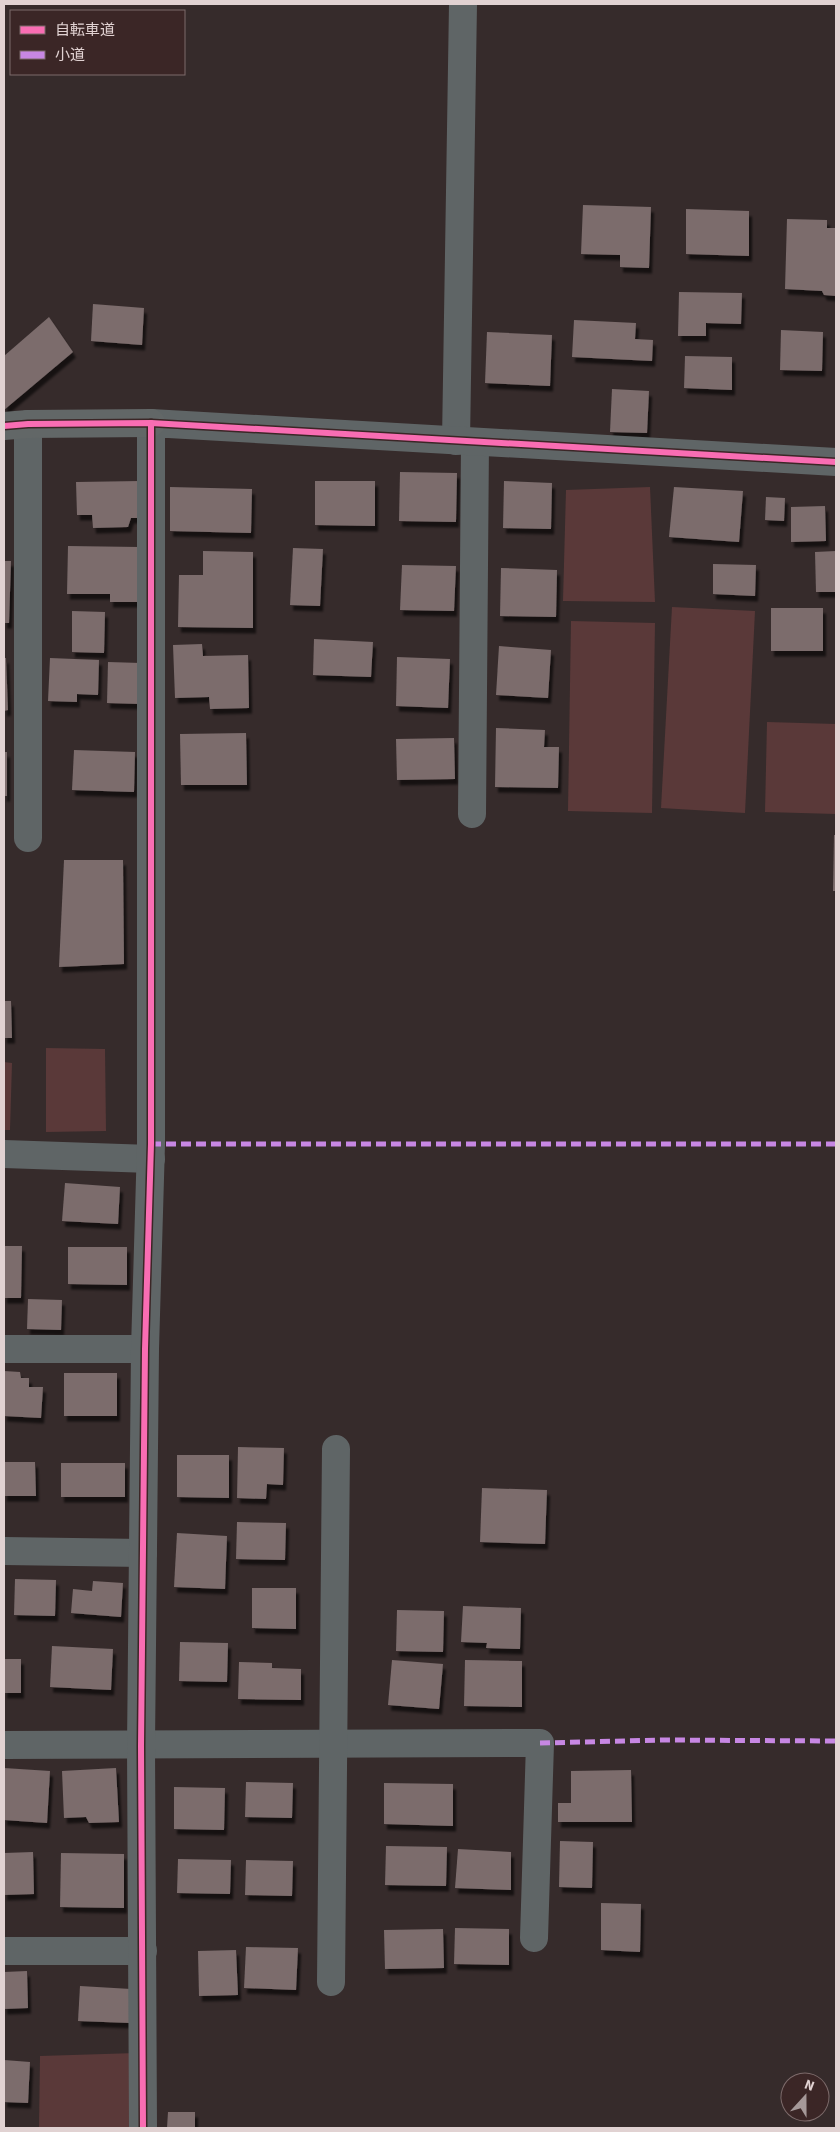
<svg xmlns="http://www.w3.org/2000/svg" width="840" height="2132" viewBox="0 0 840 2132" font-family="'Source Sans 3','Noto Sans JP',sans-serif">
  <style>
    .green { fill: #5a3939 }
    .building { fill: #7b6c6c; filter: url(#shadow) }
    .lines { fill: none; stroke-linecap: round; stroke-linejoin: round }
    .street { stroke: #5f6566; stroke-width: 28 }
    .secondary { stroke: #626767; stroke-width: 28 }
    .quiet { stroke: #c787e3; stroke-width: 5; stroke-dasharray: 10 5; stroke-linecap: butt }
    .cycleway-casing { stroke: #3b2626; stroke-width: 9 }
    .cycleway { stroke: #f96db3; stroke-width: 6 }
  </style>
  <defs>
    <filter id="shadow"><feDropShadow dx="3" dy="5.5" stdDeviation="1" flood-color="#0009"/></filter>
  </defs>
  <rect width="100%" height="100%" fill="#362b2b"/>
  <g class="green">
    <polygon points="650,487 655,602 563,601 566,490"/>
    <polygon points="672,607 755,611 745,813 661,808"/>
    <polygon points="571,621 655,623 652,813 568,811"/>
    <polygon points="767,722 836,724 836,814 765,812"/>
    <polygon points="46,1048 105,1049 106,1131 46,1132"/>
    <polygon points="4,1062 12,1063 10,1130 4,1130"/>
    <polygon points="136,2053 136,2128 39,2128 40,2056"/>
  </g>
  <g class="building">
    <polygon points="583,205 651,207 649,268 620,267 620,255 581,254"/>
    <polygon points="686,209 749,211 749,256 686,254"/>
    <polygon points="787,219 827,220 827,228 836,228 836,296 824,295 822,291 785,289"/>
    <polygon points="679,292 742,293 741,324 706,323 706,336 678,336"/>
    <polygon points="93,304 144,308 142,345 91,341"/>
    <polygon points="49,317 73,352 4,410 4,356"/>
    <polygon points="574,320 636,323 635,339 653,340 652,361 572,357"/>
    <polygon points="781,330 823,332 822,371 780,370"/>
    <polygon points="487,332 552,335 550,386 485,383"/>
    <polygon points="685,356 732,357 732,390 684,388"/>
    <polygon points="612,389 649,391 647,433 610,432"/>
    <polygon points="400,472 457,473 456,522 399,521"/>
    <polygon points="140,481 141,518 131,518 128,527 93,528 92,515 77,515 76,482"/>
    <polygon points="315,481 375,481 375,526 315,525"/>
    <polygon points="504,481 552,483 551,529 503,528"/>
    <polygon points="170,487 252,489 251,533 170,531"/>
    <polygon points="674,487 743,491 739,542 669,537"/>
    <polygon points="766,497 785,498 784,521 765,520"/>
    <polygon points="825,506 826,541 791,542 791,507"/>
    <polygon points="68,546 139,547 138,602 110,602 110,594 67,594"/>
    <polygon points="293,548 323,549 320,606 290,605"/>
    <polygon points="203,551 253,552 253,628 178,627 179,575 203,575"/>
    <polygon points="836,551 836,592 816,592 815,552"/>
    <polygon points="4,561 11,561 9,623 4,623"/>
    <polygon points="713,564 756,565 755,596 713,594"/>
    <polygon points="402,565 456,566 454,611 400,610"/>
    <polygon points="501,568 557,570 556,617 500,616"/>
    <rect x="771" y="608" width="52" height="43"/>
    <polygon points="72,611 105,612 104,653 72,652"/>
    <polygon points="314,639 373,642 371,677 313,675"/>
    <polygon points="202,644 203,656 248,655 249,708 210,709 209,697 175,698 173,645"/>
    <polygon points="499,646 551,650 548,698 496,695"/>
    <polygon points="397,657 450,659 448,708 396,706"/>
    <polygon points="4,658 6,658 8,710 4,711"/>
    <polygon points="50,658 99,660 98,695 77,694 77,702 48,701"/>
    <polygon points="108,662 141,663 140,704 107,703"/>
    <polygon points="496,728 545,730 544,747 559,747 558,788 495,787"/>
    <polygon points="246,733 247,785 181,785 180,734"/>
    <polygon points="454,738 455,779 397,780 396,739"/>
    <polygon points="74,750 135,752 134,792 72,790"/>
    <rect x="4" y="752" width="3" height="44"/>
    <polygon points="834,835 836,835 836,891 833,891"/>
    <polygon points="64,860 123,860 124,964 59,967"/>
    <polygon points="4,1001 11,1001 12,1038 4,1038"/>
    <polygon points="65,1183 120,1187 118,1224 62,1221"/>
    <polygon points="4,1246 22,1246 21,1298 4,1298"/>
    <polygon points="68,1247 127,1247 127,1285 68,1284"/>
    <polygon points="28,1299 62,1300 61,1330 27,1329"/>
    <polygon points="4,1371 20,1372 21,1378 29,1378 29,1387 43,1387 41,1418 4,1416"/>
    <rect x="64" y="1373" width="53" height="43"/>
    <polygon points="238,1447 284,1448 283,1485 267,1484 266,1499 237,1498"/>
    <polygon points="177,1455 229,1455 229,1498 177,1497"/>
    <polygon points="4,1462 35,1462 36,1496 4,1496"/>
    <rect x="61" y="1463" width="64" height="34"/>
    <polygon points="482,1488 547,1490 545,1544 480,1542"/>
    <polygon points="237,1522 286,1523 285,1560 236,1559"/>
    <polygon points="177,1533 227,1536 225,1589 174,1587"/>
    <polygon points="15,1579 56,1580 55,1616 14,1615"/>
    <polygon points="93,1581 123,1583 121,1617 71,1613 73,1589 92,1591"/>
    <polygon points="252,1588 296,1588 296,1629 252,1628"/>
    <polygon points="463,1606 521,1608 520,1649 486,1648 487,1643 461,1642"/>
    <polygon points="397,1610 444,1611 443,1652 396,1651"/>
    <polygon points="180,1642 228,1643 227,1682 179,1681"/>
    <polygon points="52,1646 113,1649 111,1690 50,1687"/>
    <rect x="4" y="1659" width="17" height="34"/>
    <polygon points="392,1660 443,1664 439,1709 388,1705"/>
    <polygon points="465,1660 522,1661 522,1707 464,1706"/>
    <polygon points="239,1662 272,1663 272,1668 301,1669 301,1700 238,1699"/>
    <polygon points="4,1768 50,1771 47,1823 4,1820"/>
    <polygon points="116,1768 119,1822 89,1823 86,1817 64,1818 62,1771"/>
    <polygon points="631,1770 632,1822 558,1822 558,1803 571,1803 571,1771"/>
    <polygon points="246,1782 293,1783 292,1818 245,1817"/>
    <polygon points="384,1783 453,1784 453,1826 384,1824"/>
    <polygon points="174,1787 225,1788 224,1830 174,1829"/>
    <polygon points="560,1841 593,1842 592,1888 559,1887"/>
    <polygon points="386,1846 447,1847 446,1886 385,1885"/>
    <polygon points="458,1849 511,1852 511,1890 455,1888"/>
    <polygon points="33,1852 34,1894 4,1895 4,1853"/>
    <polygon points="61,1853 124,1854 124,1908 60,1907"/>
    <polygon points="178,1859 231,1860 230,1894 177,1893"/>
    <polygon points="246,1860 293,1861 292,1896 245,1895"/>
    <polygon points="601,1903 641,1904 640,1952 601,1950"/>
    <polygon points="455,1928 509,1929 509,1965 454,1964"/>
    <polygon points="443,1929 444,1968 385,1969 384,1930"/>
    <polygon points="246,1947 298,1948 296,1990 244,1988"/>
    <polygon points="236,1950 238,1995 199,1996 198,1951"/>
    <polygon points="27,1971 28,2008 4,2009 4,1972"/>
    <polygon points="80,1986 131,1989 130,2023 78,2021"/>
    <polygon points="4,2060 30,2062 28,2103 4,2102"/>
    <polygon points="168,2112 195,2112 195,2128 167,2128"/>
  </g>
  <g class="lines">
    <g class="street">
      <polyline points="456,441 463,4"/>
      <polyline points="472,814 475,442"/>
      <polyline points="28,838 28,424"/>
      <polyline points="4,1154 151,1159"/>
      <polyline points="4,1349 145,1349"/>
      <polyline points="4,1551 143,1553"/>
      <polyline points="4,1745 540,1743 534,1938"/>
      <polyline points="4,1951 143,1951"/>
      <polyline points="331,1982 336,1449"/>
      <polyline points="143,2128 141,1746 145,1349 151,1144 151,423 836,462"/>
    </g>
    <polyline class="secondary" points="4,426 28,424 151,423"/>
    <g class="quiet">
      <polyline points="151,1144 836,1144"/>
      <polyline points="540,1743 665,1740 836,1741"/>
    </g>
    <g class="cycleway-casing">
      <g id="cycleway">
        <polyline points="4,426 28,424 151,423 836,462"/>
        <polyline points="143,2128 141,1746 145,1349 151,1144 151,423"/>
      </g>
    </g>
    <use href="#cycleway" class="cycleway"/>
  </g>
  <rect width="840" height="2132" fill="none" stroke="#e1d2d2" stroke-width="10"/>
  <rect x="10" y="10" width="175" height="65" fill="#3b2626" stroke="#7d6b6b"/>
  <rect x="20" y="26" width="25" height="8" fill="#f96db3" stroke="#7d6b6b"/>
  <text x="55" y="35" font-size="15" fill="#e1d2d2">自転車道</text>
  <rect x="20" y="51" width="25" height="8" fill="#c787e3" stroke="#7d6b6b"/>
  <text x="55" y="60" font-size="15" fill="#e1d2d2">小道</text>
  <g transform="translate(805 2097) rotate(21)"><circle r="24" fill="#3b2626" stroke="#7d6b6b"/>
  <path d="M0-4L9 19L0 12L-9 19Z" fill="#a59898"/>
  <text y="-8" font-size="14" font-weight="bold" text-anchor="middle" fill="#e1d2d2">N</text>
  </g>
</svg>
